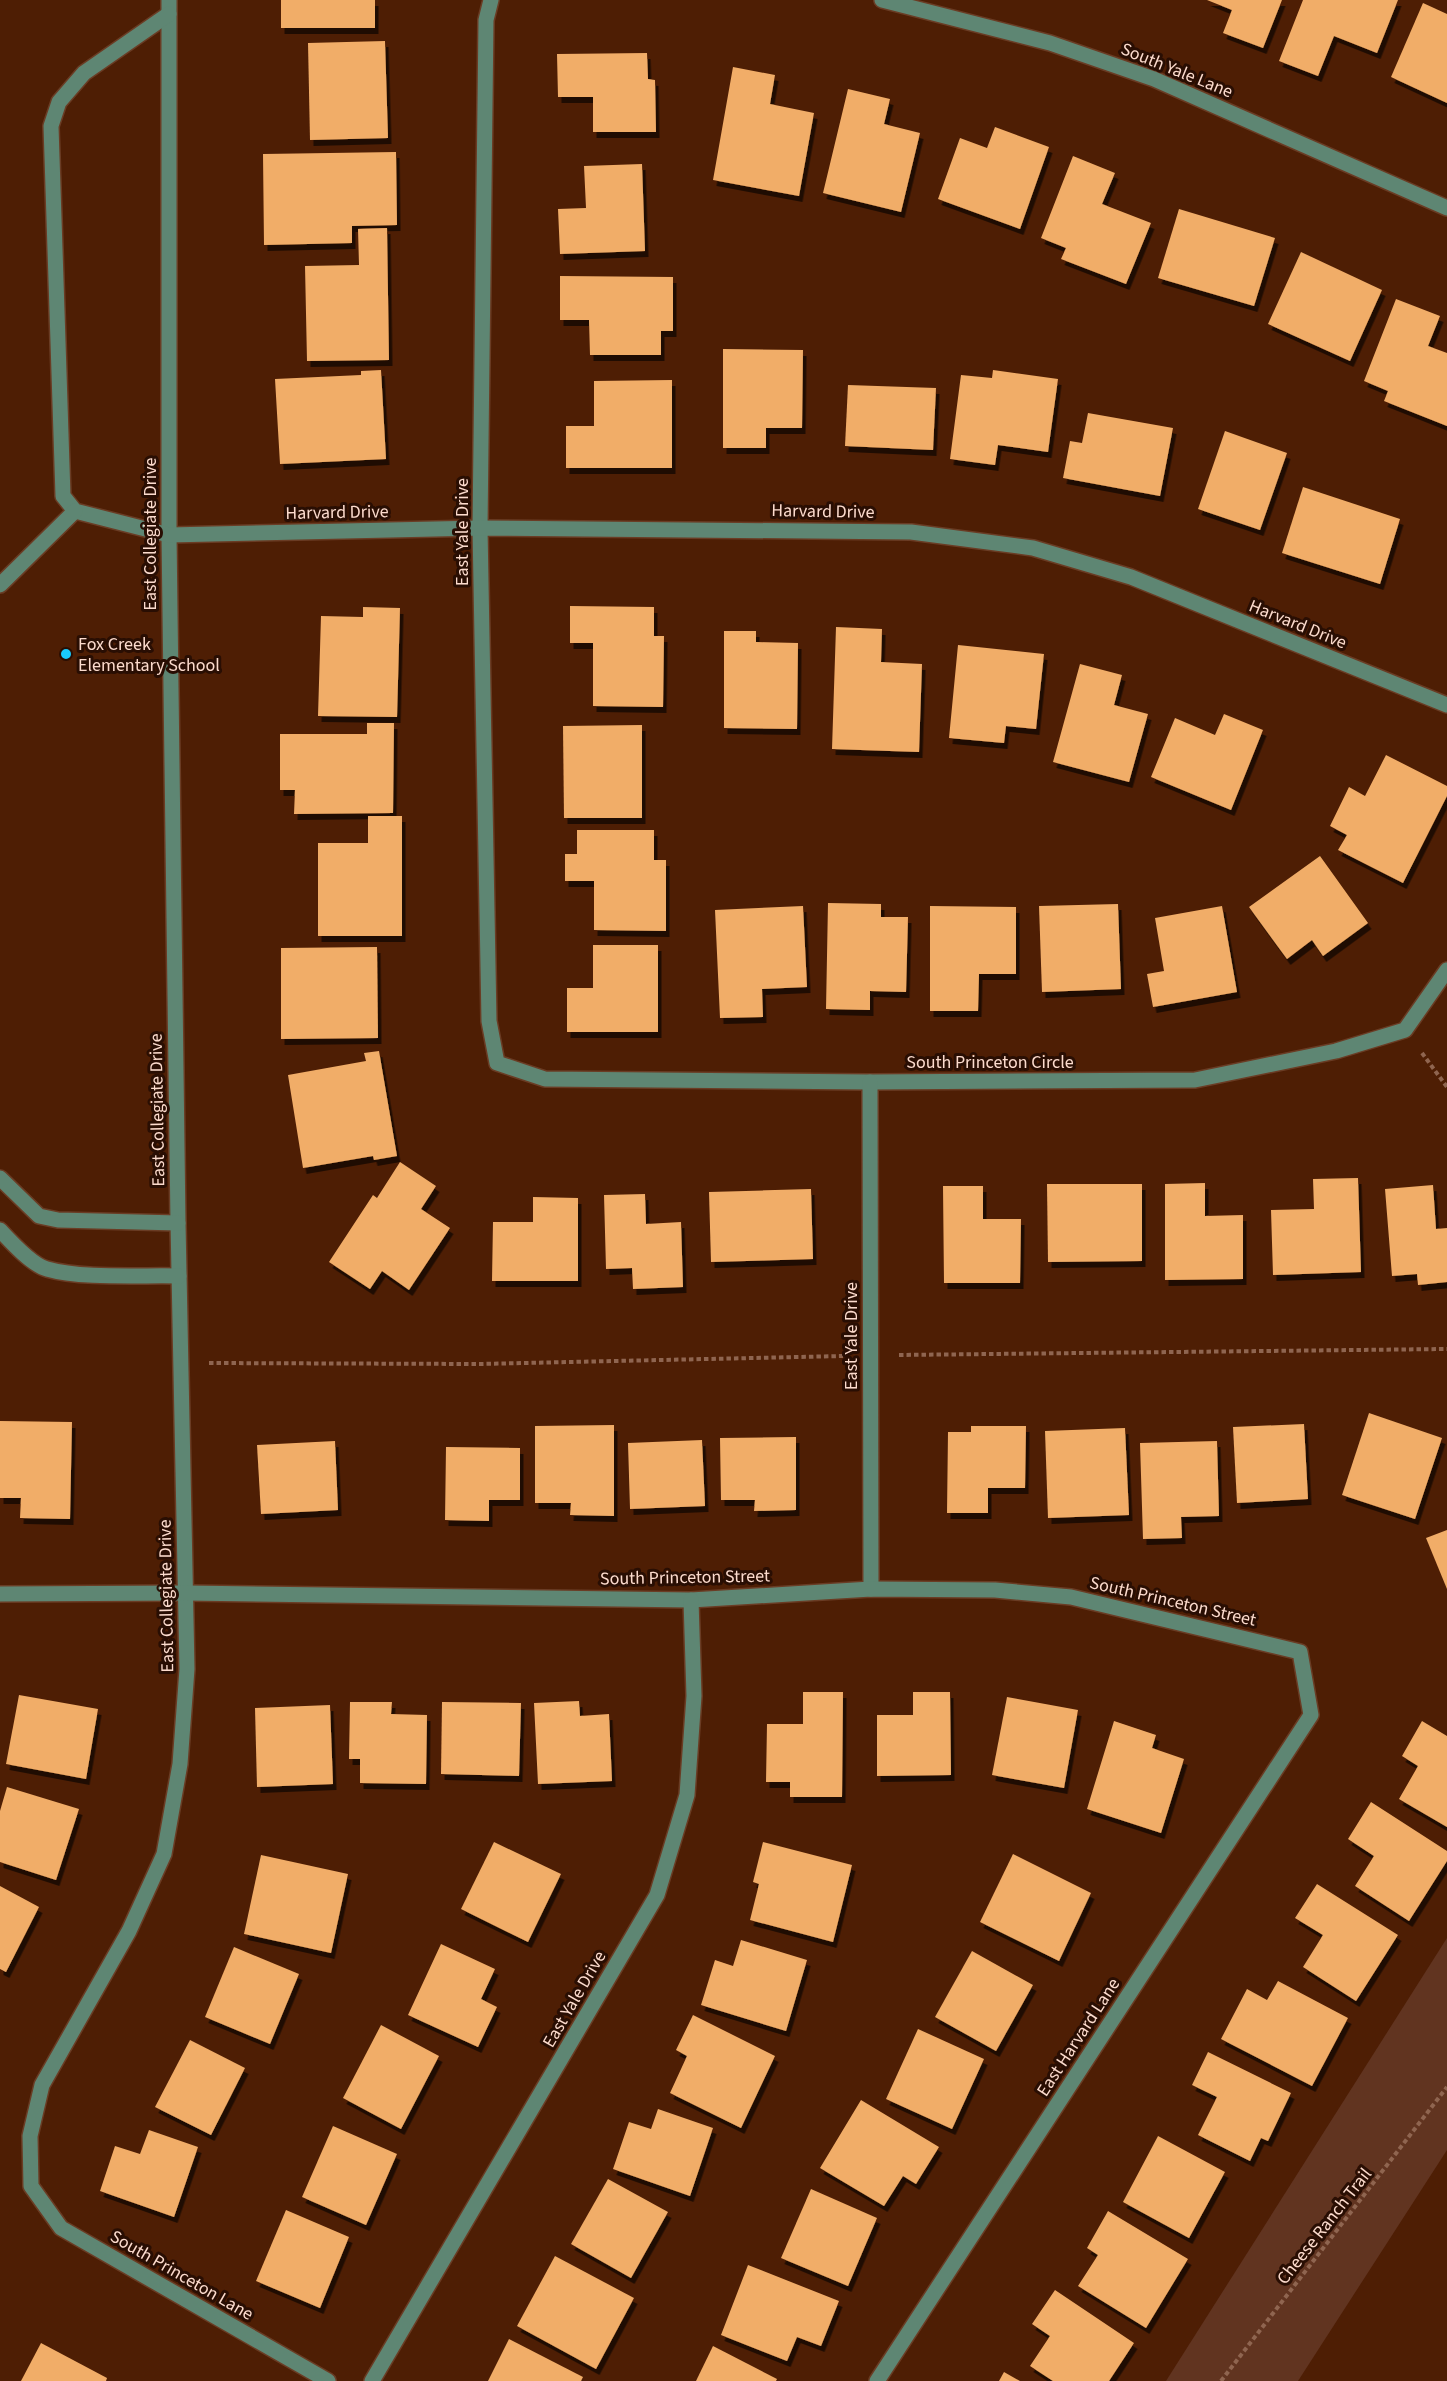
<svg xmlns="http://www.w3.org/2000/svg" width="1447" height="2381" viewBox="0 0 1447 2381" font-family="'Source Sans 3',sans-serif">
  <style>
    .green { fill: #613420 }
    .building { fill: #f1ad68; filter: url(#shadow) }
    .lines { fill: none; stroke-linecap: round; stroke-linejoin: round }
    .minor-casing { stroke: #6a3c24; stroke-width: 18 }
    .path { stroke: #8f6550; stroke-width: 4; stroke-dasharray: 4.5 3; stroke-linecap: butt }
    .minor { stroke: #5e8673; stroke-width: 15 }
    .poi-dot { fill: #19cafc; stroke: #290e03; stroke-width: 2 }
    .labels { text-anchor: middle; stroke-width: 6; stroke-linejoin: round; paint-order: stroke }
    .street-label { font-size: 18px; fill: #fcdbcd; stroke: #290e03 }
    .poi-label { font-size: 18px; fill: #fcdbcd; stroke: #290e03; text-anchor: start }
  </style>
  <defs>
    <filter id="shadow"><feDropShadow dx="3.5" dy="6" stdDeviation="0" flood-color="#0009"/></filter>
  </defs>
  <rect width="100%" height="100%" fill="#4e1e04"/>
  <polygon class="green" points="1447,1938 1447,2150 1298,2381 1166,2381"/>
  <g class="building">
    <rect x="281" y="0" width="94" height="28"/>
    <polygon points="1207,0 1282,0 1263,48 1223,33 1232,10"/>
    <polygon points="1303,0 1398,0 1377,53 1334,36 1318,76 1279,61"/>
    <polygon points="1423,3 1447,14 1447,103 1391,77"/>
    <polygon points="385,41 388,138 310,140 308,43"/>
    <polygon points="647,53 648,79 655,80 656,132 593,132 593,97 558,97 557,54"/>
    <polygon points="733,67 775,75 770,104 814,113 799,196 713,180"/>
    <polygon points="848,89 890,99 884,124 920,133 901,212 823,193"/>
    <polygon points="995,127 1049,147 1020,229 938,199 960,138 987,148"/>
    <polygon points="396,152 397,225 352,226 352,243 264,245 263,154"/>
    <polygon points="1073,156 1115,173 1102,204 1151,223 1126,284 1061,259 1066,248 1041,238"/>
    <polygon points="642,164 645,251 560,254 558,209 586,208 584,166"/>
    <polygon points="1179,209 1275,238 1254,306 1158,278"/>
    <polygon points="387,228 389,360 307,361 305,266 359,265 358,229"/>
    <polygon points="1301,252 1382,290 1350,361 1268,324"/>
    <polygon points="560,276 673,277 673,331 661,331 661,355 590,355 589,320 560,320"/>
    <polygon points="1396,299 1440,316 1428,346 1447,353 1447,426 1384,401 1388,391 1364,381"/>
    <polygon points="723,349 803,350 802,428 766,428 766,448 723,448"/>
    <polygon points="381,370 386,459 280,464 275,379 361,375 361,371"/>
    <polygon points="993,370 1058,379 1048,452 998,445 995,465 950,459 961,375 992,378"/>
    <polygon points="672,380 672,468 566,468 566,426 594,426 594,381"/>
    <polygon points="848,385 936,388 933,450 845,446"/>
    <polygon points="1088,413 1173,428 1160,496 1063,478 1070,441 1082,443"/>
    <polygon points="1225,431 1287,453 1260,530 1198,509"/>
    <polygon points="1303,487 1400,519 1380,584 1282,553"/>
    <polygon points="570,606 654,607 654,636 664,636 663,707 593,706 593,643 570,643"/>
    <polygon points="363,607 400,608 397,717 318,716 321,616 363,617"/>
    <polygon points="836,627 882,629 881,662 922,664 919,752 832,749"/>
    <polygon points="724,631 756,631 756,642 798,643 797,729 724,728"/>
    <polygon points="958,645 1044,654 1036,729 1006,726 1004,743 949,738"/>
    <polygon points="1080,664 1122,675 1114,705 1148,714 1129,782 1053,762"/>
    <polygon points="1224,714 1263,730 1231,810 1151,777 1175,718 1215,735"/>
    <polygon points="367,723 394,723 393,813 294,814 295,790 280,790 280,734 367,734"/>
    <polygon points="642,725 642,818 564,818 563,726"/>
    <polygon points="1386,755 1447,786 1447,796 1403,883 1338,850 1347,835 1330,826 1349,787 1365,796"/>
    <polygon points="368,816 402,816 402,936 318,936 318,843 368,843"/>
    <polygon points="577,830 654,830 654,860 666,860 666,931 594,930 594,881 565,881 565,854 577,854"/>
    <polygon points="1320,856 1368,923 1323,956 1312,940 1287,959 1249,907"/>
    <polygon points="828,903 881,904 881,917 908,917 906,992 870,991 870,1010 826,1009"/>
    <polygon points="1118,904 1121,989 1042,992 1039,906"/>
    <polygon points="803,906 807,987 762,989 763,1017 720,1018 715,910"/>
    <polygon points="930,906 1016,907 1016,974 979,974 978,1011 930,1011"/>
    <polygon points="1222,906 1237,992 1153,1007 1147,974 1164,971 1155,918"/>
    <polygon points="593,945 658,945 658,1032 567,1032 567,988 593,988"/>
    <polygon points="377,947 378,1038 281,1039 281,948"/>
    <polygon points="379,1051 397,1156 374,1160 373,1156 303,1168 288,1075 366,1061 364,1053"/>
    <polygon points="400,1162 436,1186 421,1209 450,1228 409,1290 382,1271 370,1289 329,1262 373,1195 377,1198"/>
    <polygon points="1358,1178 1361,1272 1273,1275 1271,1210 1314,1209 1313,1179"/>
    <polygon points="1205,1183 1205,1216 1243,1215 1243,1279 1165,1280 1165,1184"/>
    <polygon points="1047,1184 1142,1184 1142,1261 1048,1262"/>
    <polygon points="1433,1185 1436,1229 1447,1228 1447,1282 1418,1285 1417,1274 1392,1276 1385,1189"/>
    <polygon points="943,1186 983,1186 983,1219 1021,1219 1020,1283 944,1283"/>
    <polygon points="811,1189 813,1259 711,1262 709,1192"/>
    <polygon points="645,1194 646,1224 681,1222 683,1287 633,1289 632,1268 606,1269 604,1195"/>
    <polygon points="533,1197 578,1198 578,1281 492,1281 493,1222 533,1222"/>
    <polygon points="1369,1413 1442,1438 1415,1519 1342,1495"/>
    <polygon points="0,1421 72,1422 70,1519 20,1518 21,1498 0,1498"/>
    <polygon points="1304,1424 1308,1499 1237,1503 1233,1427"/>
    <polygon points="614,1425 614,1516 570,1515 571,1503 535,1503 535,1426"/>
    <polygon points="971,1426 1026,1426 1025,1488 988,1488 988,1513 947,1513 948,1432 971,1432"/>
    <polygon points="1125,1428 1129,1515 1048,1518 1045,1431"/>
    <polygon points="796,1437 796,1510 754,1511 755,1500 721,1500 720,1438"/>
    <polygon points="702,1440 705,1506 630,1509 628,1443"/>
    <polygon points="335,1441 338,1510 261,1514 257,1445"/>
    <polygon points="1217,1441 1219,1516 1181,1517 1182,1538 1143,1539 1140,1443"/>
    <polygon points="446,1447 520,1448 520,1500 489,1500 489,1521 445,1520"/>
    <polygon points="1447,1530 1447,1589 1426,1538"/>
    <polygon points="803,1692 843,1692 842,1797 790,1797 790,1782 766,1782 767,1724 803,1724"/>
    <polygon points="913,1692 950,1692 951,1775 877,1776 877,1715 913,1715"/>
    <polygon points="19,1695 98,1709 86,1779 6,1764"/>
    <polygon points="1007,1697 1078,1710 1064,1788 992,1775"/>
    <polygon points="579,1701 580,1716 609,1714 612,1781 538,1784 534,1703"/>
    <polygon points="350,1702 392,1702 391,1714 427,1715 426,1784 360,1783 360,1759 349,1759"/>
    <polygon points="442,1702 521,1703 519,1776 441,1774"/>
    <polygon points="330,1705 333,1784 257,1787 255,1708"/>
    <polygon points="1114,1721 1156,1735 1152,1748 1184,1759 1161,1833 1087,1809"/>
    <polygon points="1422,1721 1447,1736 1447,1827 1399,1799 1418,1766 1402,1756"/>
    <polygon points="7,1787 79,1809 56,1880 0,1862 0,1811"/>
    <polygon points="1371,1802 1447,1851 1447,1861 1409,1921 1355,1886 1374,1856 1348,1839"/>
    <polygon points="494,1842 561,1874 528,1942 461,1909"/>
    <polygon points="763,1842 852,1865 833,1942 750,1920 759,1884 753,1882"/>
    <polygon points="1013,1854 1091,1893 1059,1961 980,1922"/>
    <polygon points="261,1855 348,1874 331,1953 244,1934"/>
    <polygon points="1317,1884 1398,1935 1356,2001 1303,1967 1323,1935 1295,1918"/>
    <polygon points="0,1886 39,1907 6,1972 0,1969"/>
    <polygon points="741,1940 807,1960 786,2031 701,2005 715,1960 733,1966"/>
    <polygon points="441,1944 495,1969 481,1999 497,2007 478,2047 408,2015"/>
    <polygon points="234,1947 299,1974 270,2044 205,2017"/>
    <polygon points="972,1951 1033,1985 996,2051 935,2017"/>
    <polygon points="1278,1981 1348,2018 1312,2086 1221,2039 1247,1989 1267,2000"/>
    <polygon points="693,2015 775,2056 741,2128 670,2093 687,2056 676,2050"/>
    <polygon points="381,2025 439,2056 401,2129 343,2098"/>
    <polygon points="918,2029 984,2059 952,2129 886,2099"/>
    <polygon points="190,2040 245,2068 211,2135 155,2107"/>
    <polygon points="1208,2052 1291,2093 1268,2141 1261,2138 1250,2161 1198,2135 1217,2097 1192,2085"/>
    <polygon points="861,2100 939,2147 916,2184 903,2176 884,2206 820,2168"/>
    <polygon points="658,2109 713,2128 690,2196 613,2169 629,2122 651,2129"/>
    <polygon points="333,2126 397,2154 366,2225 302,2197"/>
    <polygon points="149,2130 198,2147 174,2217 100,2191 115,2146 140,2154"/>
    <polygon points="1158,2136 1225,2172 1189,2238 1123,2202"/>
    <polygon points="608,2179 668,2212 631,2278 571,2244"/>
    <polygon points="811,2189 877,2218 848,2286 781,2258"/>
    <polygon points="286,2210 349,2237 320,2308 256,2281"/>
    <polygon points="1108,2211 1188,2259 1146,2328 1078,2286 1098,2255 1087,2248"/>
    <polygon points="555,2256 634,2298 596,2369 517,2326"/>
    <polygon points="748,2265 839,2301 821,2346 797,2337 787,2361 721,2335"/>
    <polygon points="1055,2290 1134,2343 1109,2381 1053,2381 1030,2366 1050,2336 1032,2324"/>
    <polygon points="509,2339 583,2377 581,2381 488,2381"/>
    <polygon points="41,2343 107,2378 106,2381 21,2381"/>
    <polygon points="713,2346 777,2379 776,2381 696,2381"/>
    <polygon points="1004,2372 1020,2381 999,2381"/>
  </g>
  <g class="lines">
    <g class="minor-casing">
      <g id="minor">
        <polyline points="169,0 169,535 178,1223 187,1669 180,1764 164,1854 129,1931 42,2085 30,2136 31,2186 61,2228 328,2381"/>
        <polyline points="491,0 486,20 480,528 489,1021 497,1063 545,1079 870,1082 1195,1080 1336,1051 1405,1030 1447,970"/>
        <polyline points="882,0 1050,43 1154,79 1447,208"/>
        <polyline points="169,14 84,73 59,102 51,126 63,496 75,511 169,535 480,528 911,532 1033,548 1131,577 1447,705"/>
        <polyline points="0,585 75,511"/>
        <polyline points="870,1082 871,1589"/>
        <polyline points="0,1178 39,1216 58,1220 178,1223"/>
        <path d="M0,1230C11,1242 32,1265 47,1269C81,1279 142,1275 179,1276"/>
        <polyline points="0,1594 186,1593 691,1600 871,1589 995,1590 1071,1597 1300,1652 1311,1715 877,2381"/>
        <polyline points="372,2381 657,1895 687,1795 694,1696 691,1600"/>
      </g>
    </g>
    <g class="path">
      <polyline points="1422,1053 1447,1087"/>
      <polyline points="899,1355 1447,1349"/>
      <polyline points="209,1363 479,1364 843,1356"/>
      <polyline points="1221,2381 1447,2087"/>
    </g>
    <use href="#minor" class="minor"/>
  </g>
  <circle class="poi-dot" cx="66" cy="654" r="6"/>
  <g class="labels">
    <g class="street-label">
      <text transform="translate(1177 70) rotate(22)" y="6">South Yale Lane</text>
      <text transform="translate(823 511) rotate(1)" y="6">Harvard Drive</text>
      <text transform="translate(337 512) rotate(-1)" y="6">Harvard Drive</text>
      <text transform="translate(462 532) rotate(-90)" y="6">East Yale Drive</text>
      <text transform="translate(150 534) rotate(-90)" y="6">East Collegiate Drive</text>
      <text transform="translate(1298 624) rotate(22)" y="6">Harvard Drive</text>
      <text x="990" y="1068">South Princeton Circle</text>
      <text transform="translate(157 1110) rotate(-91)" y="6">East Collegiate Drive</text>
      <text transform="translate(851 1336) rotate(-90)" y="6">East Yale Drive</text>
      <text transform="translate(685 1577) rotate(-1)" y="6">South Princeton Street</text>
      <text transform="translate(166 1596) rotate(-91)" y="6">East Collegiate Drive</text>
      <text transform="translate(1173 1601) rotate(13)" y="6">South Princeton Street</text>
      <text transform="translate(574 1999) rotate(-60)" y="6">East Yale Drive</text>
      <text transform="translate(1078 2037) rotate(-57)" y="6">East Harvard Lane</text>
      <text transform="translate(1324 2226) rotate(-52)" y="6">Cheese Ranch Trail</text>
      <text transform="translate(182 2275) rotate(30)" y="6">South Princeton Lane</text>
    </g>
    <g class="poi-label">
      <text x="78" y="650">Fox Creek<tspan x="78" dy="21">Elementary School</tspan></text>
    </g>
  </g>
</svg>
